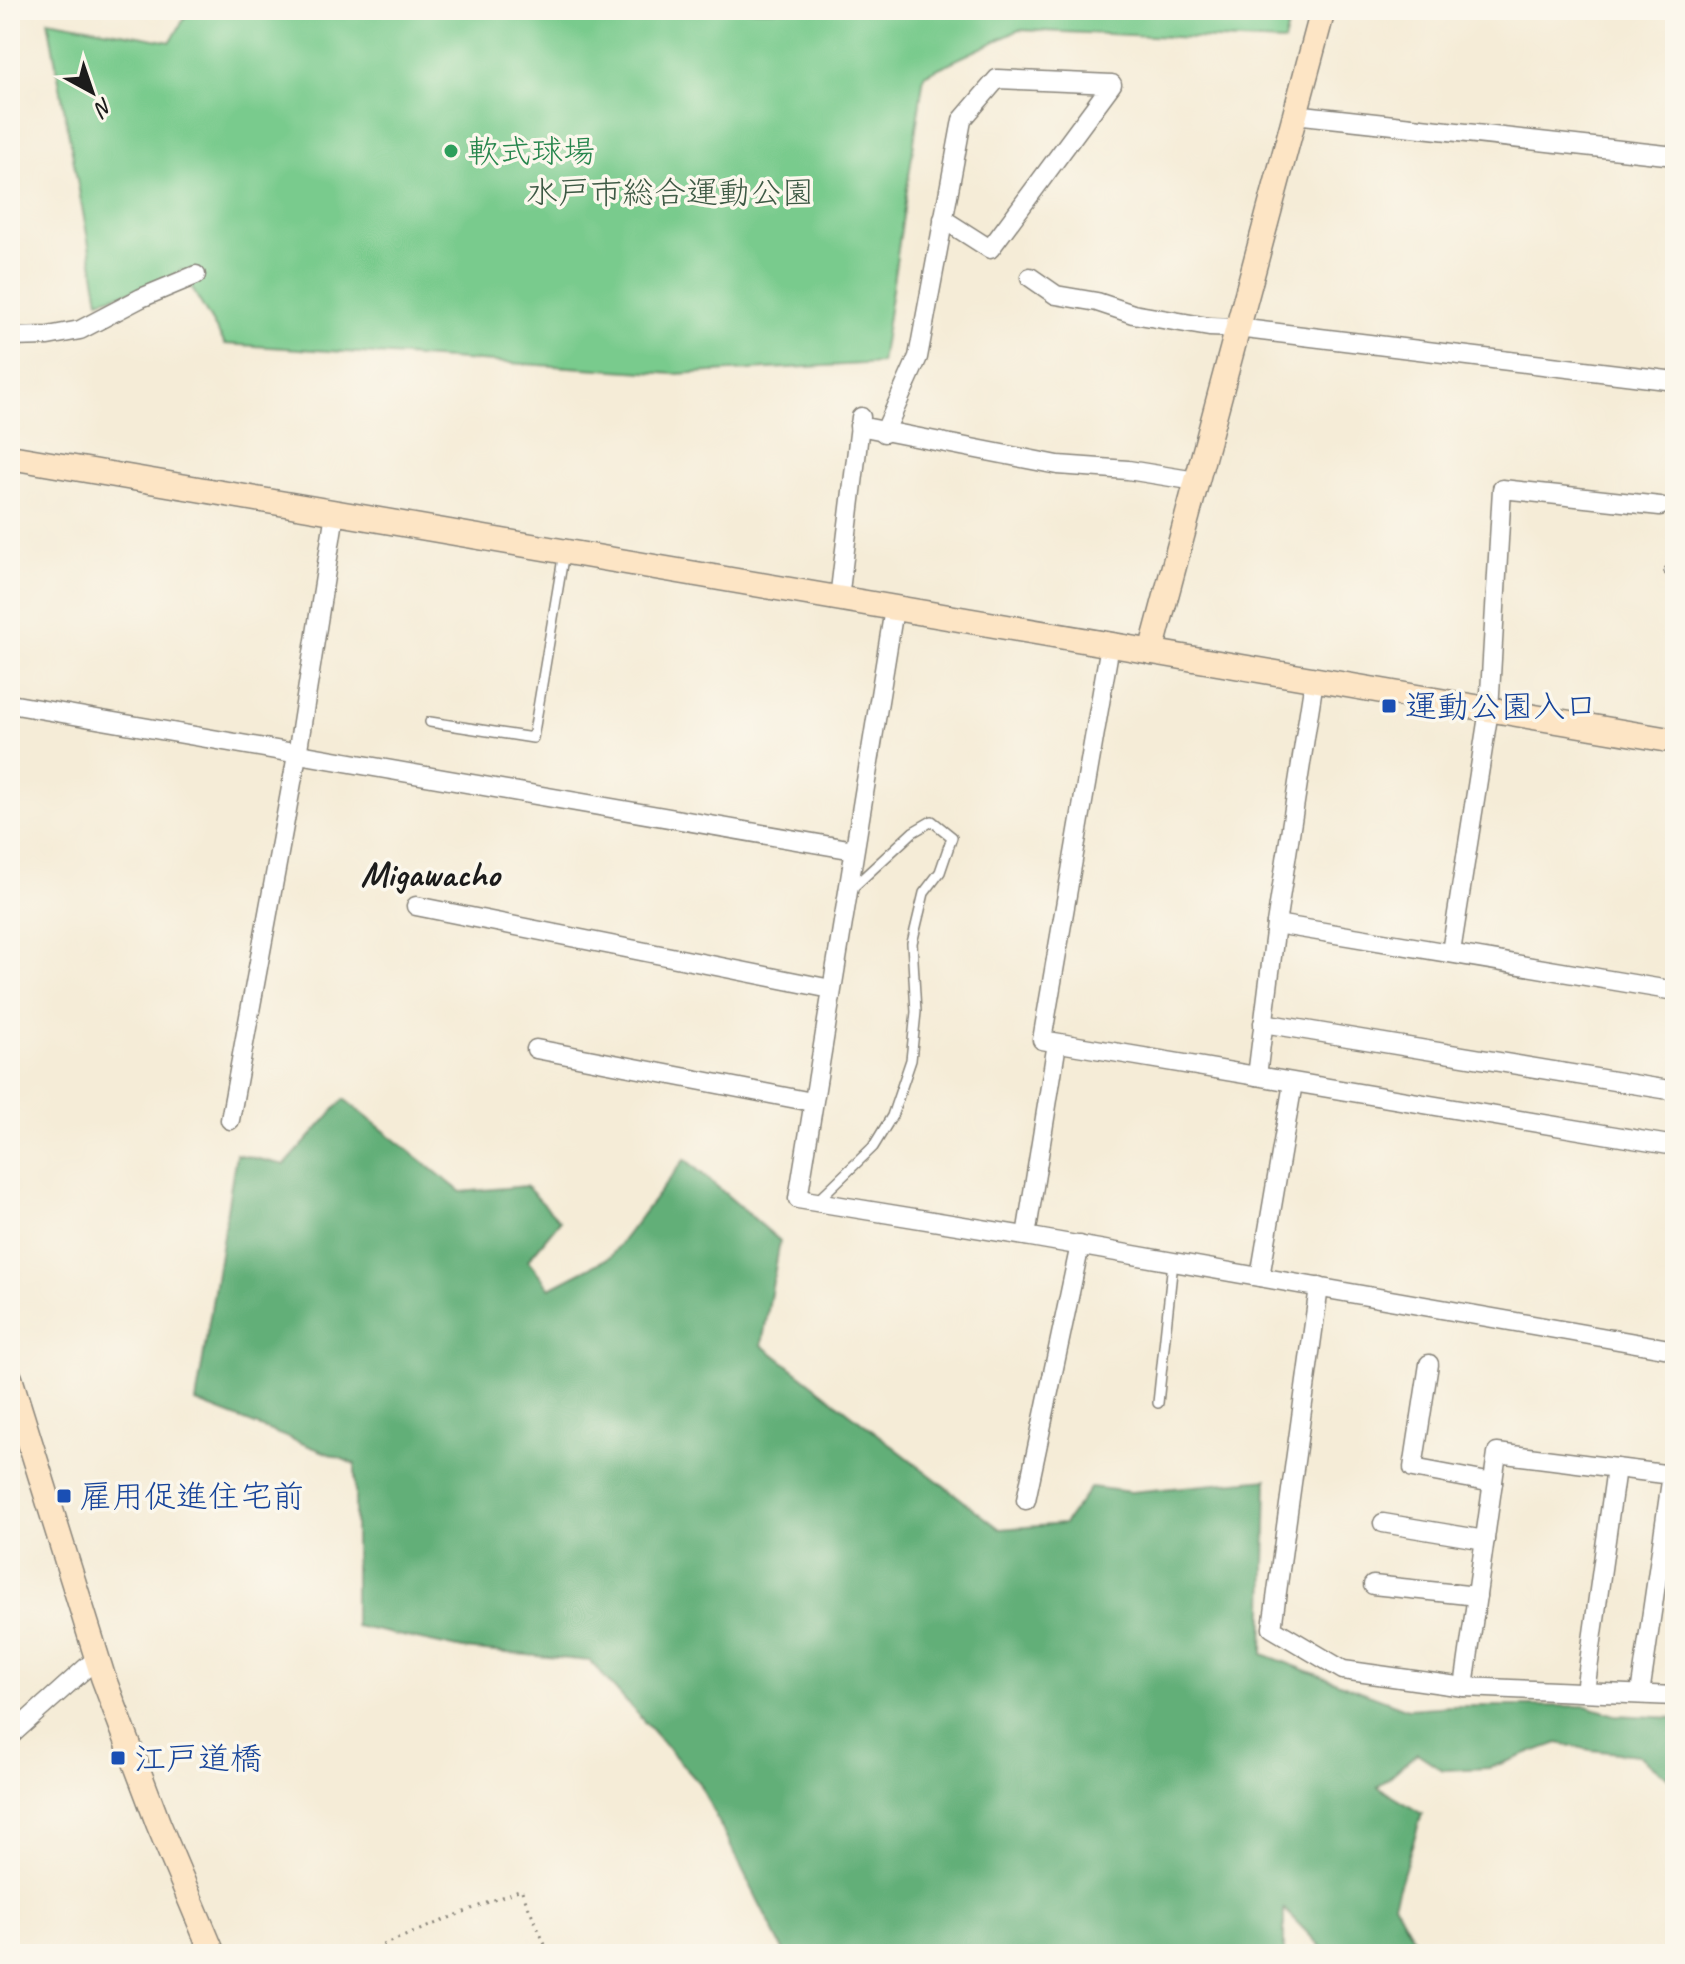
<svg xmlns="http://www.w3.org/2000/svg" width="1685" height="1964" viewBox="0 0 1685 1964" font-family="Caveat,'Klee One',sans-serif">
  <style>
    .green { fill: #79cb8d; stroke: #4a7454; stroke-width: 2 }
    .forest { fill: #62af78; stroke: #3f664a; stroke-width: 2 }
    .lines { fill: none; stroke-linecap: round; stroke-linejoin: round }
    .lane-casing { stroke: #88847a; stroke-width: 12 }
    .street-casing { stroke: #88847a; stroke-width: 21 }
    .secondary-casing { stroke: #88847a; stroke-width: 27 }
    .path { stroke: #88847a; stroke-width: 3; stroke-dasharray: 2 6; stroke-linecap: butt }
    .lane { stroke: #fff; stroke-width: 9 }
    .street { stroke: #fff; stroke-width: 18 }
    .secondary { stroke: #fde5c5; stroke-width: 24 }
    .leisure-dot { fill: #2e9e5b; stroke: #fbf7ec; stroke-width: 3 }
    .transit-dot { fill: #1a4fb4; stroke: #fbf7ec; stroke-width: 3 }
    .labels { text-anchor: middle; stroke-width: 7; stroke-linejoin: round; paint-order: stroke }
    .leisure-label { font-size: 32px; fill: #27864d; stroke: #fbf7ec; text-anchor: start }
    .park-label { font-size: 32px; fill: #3d5944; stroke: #fbf7ec }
    .transit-label { font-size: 32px; fill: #164399; stroke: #fbf7ec; text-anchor: start }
    .quarter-label { font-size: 36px; font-weight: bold; fill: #1c1c1c; stroke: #fbf7ec }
  </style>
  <rect width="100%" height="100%" fill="#fbf7ec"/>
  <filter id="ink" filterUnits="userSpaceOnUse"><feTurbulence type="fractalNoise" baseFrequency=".0125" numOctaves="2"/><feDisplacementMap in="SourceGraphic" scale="16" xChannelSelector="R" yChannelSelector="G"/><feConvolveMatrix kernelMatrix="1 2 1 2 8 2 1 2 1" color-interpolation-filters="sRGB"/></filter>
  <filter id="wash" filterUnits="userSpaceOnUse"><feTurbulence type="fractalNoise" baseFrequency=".006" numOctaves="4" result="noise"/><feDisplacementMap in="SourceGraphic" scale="32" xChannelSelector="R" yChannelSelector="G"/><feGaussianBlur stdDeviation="1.8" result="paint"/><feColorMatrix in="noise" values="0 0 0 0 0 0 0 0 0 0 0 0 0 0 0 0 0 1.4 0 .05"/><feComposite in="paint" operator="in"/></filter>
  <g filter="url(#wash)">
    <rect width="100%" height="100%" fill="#f5ecd7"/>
    <polygon class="green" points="189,10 1292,10 1284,42 1019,30 924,75 881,363 675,374 225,344 181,270 162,283 99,300 48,20 171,42"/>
    <polygon class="forest" points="344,1099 461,1192 526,1186 560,1221 528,1260 550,1288 610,1257 685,1159 780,1241 762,1345 1000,1529 1064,1524 1091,1487 1131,1492 1267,1479 1263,1654 1408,1709 1452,1706 1586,1706 1615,1715 1675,1718 1675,1783 1638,1755 1591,1750 1558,1743 1489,1768 1443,1770 1417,1753 1378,1787 1422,1814 1394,1903 1422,1954 1328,1954 1284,1909 1284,1954 785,1954 699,1783 590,1661 463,1649 355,1626 355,1464 196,1402 236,1154 285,1165"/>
  </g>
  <g filter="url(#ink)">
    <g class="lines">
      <g class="lane-casing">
        <g id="lane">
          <polyline points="1669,571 1675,572"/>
          <polyline points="430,722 533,738 564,552"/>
          <polyline points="816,1202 873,1147 892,1116 911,1060 916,1012 912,943 924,893 940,872 952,837 932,821 913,832 849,891"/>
          <polyline points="1158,1403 1173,1262"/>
        </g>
      </g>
      <g class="street-casing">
        <g id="street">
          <polyline points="1294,114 1675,156"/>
          <polyline points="1030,277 1056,295 1097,302 1133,314 1209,327 1237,328 1675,381"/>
          <polyline points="10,337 48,336 80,330 141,298 196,275"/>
          <polyline points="859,426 1058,465 1128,470 1196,481"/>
          <polyline points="884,433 918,357 962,120 997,79 1112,84 990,249 943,219"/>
          <polyline points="839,599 861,417"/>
          <polyline points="894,609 798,1199 1031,1237 1675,1350"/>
          <polyline points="1110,645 1042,1040 1675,1146"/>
          <polyline points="10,704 854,850"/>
          <polyline points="416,906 831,989"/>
          <polyline points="1276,924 1675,991"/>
          <polyline points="1451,952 1489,710 1502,489 1660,506"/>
          <polyline points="1263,1023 1675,1091"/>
          <polyline points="536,1049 812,1102"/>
          <polyline points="1257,1076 1276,924 1314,680"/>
          <polyline points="230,1120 297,755 335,513"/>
          <polyline points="1026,1236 1057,1043"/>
          <polyline points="1260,1277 1293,1083"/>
          <polyline points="1319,1287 1272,1628 1343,1670 1464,1687 1675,1696"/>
          <polyline points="1429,1364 1413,1468 1493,1483"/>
          <polyline points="1026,1500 1080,1245"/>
          <polyline points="1383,1523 1485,1540"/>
          <polyline points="1373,1585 1477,1596"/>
          <polyline points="1464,1687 1497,1453 1672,1475"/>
          <polyline points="1585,1691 1616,1468"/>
          <polyline points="1640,1694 1675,1454"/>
          <polyline points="10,1736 98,1657"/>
        </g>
      </g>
      <g class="secondary-casing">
        <g id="secondary">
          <polyline points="10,457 1675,741"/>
          <polyline points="1151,652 1323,10"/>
          <polyline points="10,1378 103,1677 158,1823 213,1954"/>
        </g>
      </g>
      <polyline class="path" points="360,1954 521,1889 549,1954"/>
      <use href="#lane" class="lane"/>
      <use href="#street" class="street"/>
      <use href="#secondary" class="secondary"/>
    </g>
  </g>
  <circle class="leisure-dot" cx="451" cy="151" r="8"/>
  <g class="transit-dot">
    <rect x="1381" y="698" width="16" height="16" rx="4"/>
    <rect x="56" y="1488" width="16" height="16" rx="4"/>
    <rect x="110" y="1750" width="16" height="16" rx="4"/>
  </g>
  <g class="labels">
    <g class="leisure-label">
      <text x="467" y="162">軟式球場</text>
    </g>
    <g class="park-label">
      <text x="670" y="203">水戸市総合運動公園</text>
    </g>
    <g class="transit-label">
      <text x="1405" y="717">運動公園入口</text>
      <text x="80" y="1507">雇用促進住宅前</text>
      <text x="134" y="1769">江戸道橋</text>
    </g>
    <g class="quarter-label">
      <text x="430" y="886">Migawacho</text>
    </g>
  </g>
  <rect width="1685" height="1964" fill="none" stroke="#fbf7ec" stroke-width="40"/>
  <g transform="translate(92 92) rotate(140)" stroke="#fbf7ec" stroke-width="6" paint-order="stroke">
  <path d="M0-6L14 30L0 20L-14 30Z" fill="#1c1c1c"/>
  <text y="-12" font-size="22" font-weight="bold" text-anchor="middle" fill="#1c1c1c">N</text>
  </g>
</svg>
